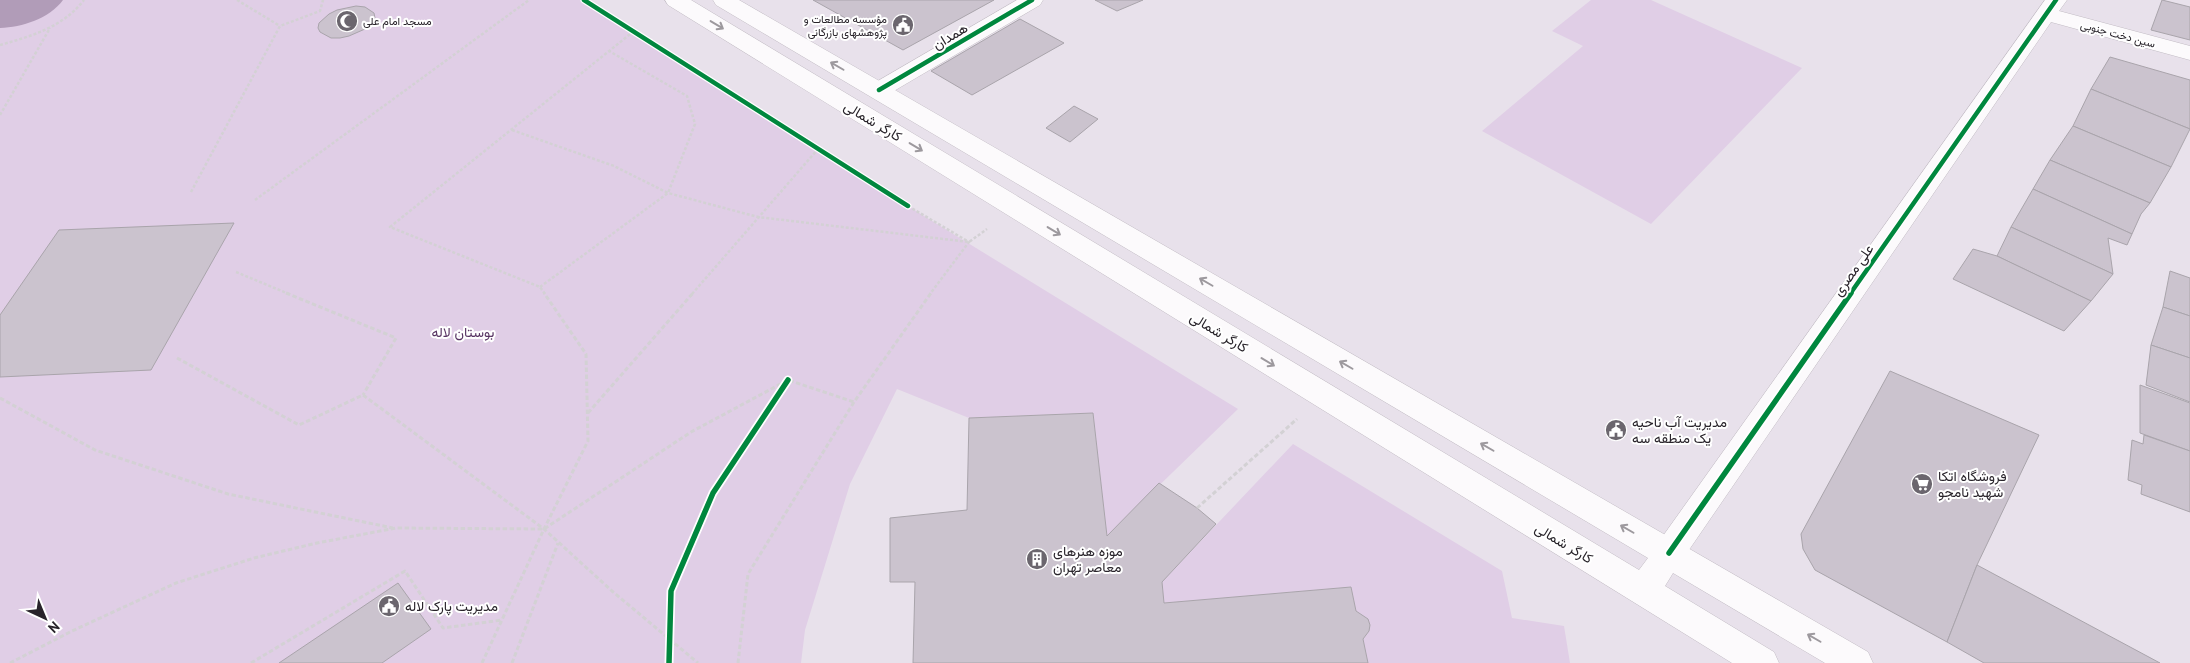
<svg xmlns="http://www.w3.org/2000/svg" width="2190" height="663" viewBox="0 0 2190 663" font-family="'PT Sans',Vazirmatn,sans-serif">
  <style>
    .green { fill: #e0cee6 }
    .water { fill: #b19cb8 }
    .building { fill: #cbc3ce; stroke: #a9a4ab }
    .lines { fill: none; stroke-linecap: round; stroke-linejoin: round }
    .minor-casing { stroke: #c2bcc4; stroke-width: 1 }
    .major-casing { stroke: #c2bcc4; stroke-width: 1 }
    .path-far1 { stroke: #d3d1d4; stroke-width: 2.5; stroke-dasharray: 3 2; stroke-linecap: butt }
    .path { stroke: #d3d1d4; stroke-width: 3; stroke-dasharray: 4.5 2.5; stroke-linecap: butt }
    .minor { fill: #fcfafc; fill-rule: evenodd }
    .major { fill: #fcfafc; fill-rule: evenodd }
    .cycleway-far1-casing { stroke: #fff; stroke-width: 7 }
    .cycleway-casing { stroke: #fff; stroke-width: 9 }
    .cycleway-far1 { stroke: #00873e; stroke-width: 4.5 }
    .cycleway { stroke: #00873e; stroke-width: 5.5 }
    .oneway { stroke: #9d999e }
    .labels { text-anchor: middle; stroke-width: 4; stroke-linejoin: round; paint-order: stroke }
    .far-poi-label { font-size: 11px; fill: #28232a; stroke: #fff; text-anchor: end }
    .far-street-label { font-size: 11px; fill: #28232a; stroke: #fff }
    .street-label { font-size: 14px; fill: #28232a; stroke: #fff }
    .park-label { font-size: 14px; fill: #583463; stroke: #fff }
    .poi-label { font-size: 14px; fill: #28232a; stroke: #fff; text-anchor: start }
  </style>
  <rect width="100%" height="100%" fill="#e8e1eb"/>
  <g class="green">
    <polygon points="0,0 584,0 924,216 1238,409 1107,536 1093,413 969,418 897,389 850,484 805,630 801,663 0,663"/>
    <polygon points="1591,0 1651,0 1802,68 1651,224 1482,131 1583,46 1552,31"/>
    <path d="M1293,444L1502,571L1512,618L1564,626L1570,663H1368L1363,639C1375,627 1369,618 1356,611L1351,587L1164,603L1162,582Z"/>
  </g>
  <path class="water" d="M0,0H63C49,19 22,27 0,28Z"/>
  <g class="building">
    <polygon points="813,0 994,0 903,50"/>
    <polygon points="1095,0 1143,0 1117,11"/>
    <polygon points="2162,0 2190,7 2190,40 2151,30"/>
    <polygon points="356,6 365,7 374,13 375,18 365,29 349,36 340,38 331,38 320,32 318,28 319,23 329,14 337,10"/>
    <polygon points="1020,19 1064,43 972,95 931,71"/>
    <polygon points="2110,57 2190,80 2190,129 2091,89"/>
    <polygon points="2091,89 2190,129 2171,167 2073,126"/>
    <polygon points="1074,106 1098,119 1070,142 1046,128"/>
    <polygon points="2073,126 2171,167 2150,203 2050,160"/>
    <polygon points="2050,160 2150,203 2141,214 2132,234 2033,189"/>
    <polygon points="2033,189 2132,234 2127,245 2108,238 2113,274 2011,227"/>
    <polygon points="234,223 151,370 0,377 0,315 59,230"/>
    <polygon points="2011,227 2113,274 2091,301 1997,256"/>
    <polygon points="1973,249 1997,256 2091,301 2064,331 1953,279"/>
    <polygon points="2170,271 2190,278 2190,316 2163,307"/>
    <polygon points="2163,307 2190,316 2190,358 2151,345"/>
    <polygon points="2151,345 2190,358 2190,402 2146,385"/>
    <polygon points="1890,371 2039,435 1977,565 1947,642 1815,570 1803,549 1801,534"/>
    <polygon points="2140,385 2190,403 2190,451 2140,433"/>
    <polygon points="1093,413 1107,536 1159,483 1197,508 1216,524 1162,582 1164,603 1351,587 1356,611 1368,619 1370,625 1369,631 1363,639 1368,663 913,663 915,582 890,582 890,518 967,510 969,418"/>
    <polygon points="2144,435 2190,451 2190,512 2141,494 2142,485 2128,480 2132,440 2143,444"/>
    <polygon points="1977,565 2160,663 1984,663 1947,642"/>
    <polygon points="398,583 431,629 382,663 279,663"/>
  </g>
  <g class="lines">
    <g class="minor-casing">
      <g id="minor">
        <polygon points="1017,0 1043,0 1040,5 887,95 879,97 871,95 868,90 871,85"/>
        <polygon points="2045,0 2067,0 2059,11 2190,46 2190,60 2051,22 1680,563 1669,567 1658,563 1653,553 1658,543"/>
      </g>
    </g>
    <g class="major-casing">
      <polygon id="major" points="665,0 691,0 1639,570 1648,558 716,5 713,0 739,0 1868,652 1873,663 1825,663 1673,573 1665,586 1774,652 1779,663 1732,663 668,5"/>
    </g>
    <g class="path-far1">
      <polyline points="237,0 280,26"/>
      <path d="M0,45C32,36 63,27 84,0"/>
      <polyline points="0,115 50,28"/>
      <polyline points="512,130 614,166 668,193 758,217 969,242 987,229"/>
      <polyline points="191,192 280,26 320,11 323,0"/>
      <polyline points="255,200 529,0"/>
      <polyline points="908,206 969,242 930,294"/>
      <polyline points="236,272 289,294"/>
      <polyline points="540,287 668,193 695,124 687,96 609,51"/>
      <polyline points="545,294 540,287 390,227 634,31"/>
      <polyline points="692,294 818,149"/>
    </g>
    <g class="path">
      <polyline points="286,293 396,338 363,395"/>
      <polyline points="177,358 299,425 363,395 544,529 612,591 698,663"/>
      <polyline points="0,398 95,450 228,494 393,528"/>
      <polyline points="588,413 693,293"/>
      <polyline points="1197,508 1297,419"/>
      <polyline points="10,663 72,631 176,583 254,558 317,543 396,528 544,529 691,432 788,380 854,402"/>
      <polyline points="251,663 405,571 443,628 502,620"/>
      <polyline points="482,663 544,529 588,441 586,354 544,293"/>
      <polyline points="512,663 558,543"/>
      <polyline points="738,663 748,574 854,402 931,293"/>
    </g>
    <use href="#minor" class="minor"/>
    <use href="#major" class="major"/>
    <g class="cycleway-far1-casing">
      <g id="cycleway-far1">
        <polyline points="584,0 908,206"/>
        <polyline points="879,90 1032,0"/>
        <polyline points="1850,294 2056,0"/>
      </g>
    </g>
    <g class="cycleway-casing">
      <g id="cycleway">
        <polyline points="1669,553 1851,293"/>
        <polyline points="669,663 671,591 713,493 788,380"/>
      </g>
    </g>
    <use href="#cycleway-far1" class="cycleway-far1"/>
    <use href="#cycleway" class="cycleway"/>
  </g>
  <defs><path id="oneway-shaft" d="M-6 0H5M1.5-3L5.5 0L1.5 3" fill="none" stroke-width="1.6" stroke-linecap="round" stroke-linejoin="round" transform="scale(1.25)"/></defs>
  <g class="oneway">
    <use href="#oneway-shaft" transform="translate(717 25) rotate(31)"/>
    <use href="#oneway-shaft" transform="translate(837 66) rotate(-150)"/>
    <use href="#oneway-shaft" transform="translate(916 147) rotate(31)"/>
    <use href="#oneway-shaft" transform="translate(1054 231) rotate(31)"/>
    <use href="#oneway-shaft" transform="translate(1206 282) rotate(-150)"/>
    <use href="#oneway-shaft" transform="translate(1268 362) rotate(31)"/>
    <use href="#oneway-shaft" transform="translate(1346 365) rotate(-150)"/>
    <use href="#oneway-shaft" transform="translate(1487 447) rotate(-150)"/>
    <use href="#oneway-shaft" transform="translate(1627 529) rotate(-150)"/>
    <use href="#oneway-shaft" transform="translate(1814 638) rotate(-150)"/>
  </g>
  <defs>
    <g id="mosque-disc" transform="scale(1.125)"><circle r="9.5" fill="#6b666e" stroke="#fff"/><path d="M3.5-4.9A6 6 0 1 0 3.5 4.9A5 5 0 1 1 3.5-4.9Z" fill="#fff"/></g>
    <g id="civic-disc" transform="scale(1.125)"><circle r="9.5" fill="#6b666e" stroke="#fff"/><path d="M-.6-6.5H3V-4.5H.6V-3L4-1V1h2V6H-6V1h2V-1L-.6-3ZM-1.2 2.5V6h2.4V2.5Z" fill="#fff"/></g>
    <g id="supermarket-disc" transform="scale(1.125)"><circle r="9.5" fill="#6b666e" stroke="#fff"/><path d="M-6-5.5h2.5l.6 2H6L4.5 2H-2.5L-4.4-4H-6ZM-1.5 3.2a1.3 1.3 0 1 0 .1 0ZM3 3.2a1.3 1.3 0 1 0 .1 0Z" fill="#fff"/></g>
    <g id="building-disc" transform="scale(1.125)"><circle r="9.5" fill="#6b666e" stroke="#fff"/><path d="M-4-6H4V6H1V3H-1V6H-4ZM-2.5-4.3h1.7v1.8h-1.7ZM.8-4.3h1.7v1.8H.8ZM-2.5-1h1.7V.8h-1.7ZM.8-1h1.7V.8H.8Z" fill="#fff"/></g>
  </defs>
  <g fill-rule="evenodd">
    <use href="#mosque-disc" x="347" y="21"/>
    <use href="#civic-disc" x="903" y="25"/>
    <use href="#civic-disc" x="1616" y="430"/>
    <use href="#supermarket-disc" x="1922" y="484"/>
    <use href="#building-disc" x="1037" y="559"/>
    <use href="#civic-disc" x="389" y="606"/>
  </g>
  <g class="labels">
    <g class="far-poi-label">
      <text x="887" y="23">مؤسسه مطالعات و<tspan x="887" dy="13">پژوهشهای بازرگانی</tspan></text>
      <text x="363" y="25" text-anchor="start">مسجد امام علی</text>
    </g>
    <g class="far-street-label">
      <text transform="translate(2118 34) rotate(15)" y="4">سین دخت جنوبی</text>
    </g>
    <g class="street-label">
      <text transform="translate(950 36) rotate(-31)" y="5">همدان</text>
      <text transform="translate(873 121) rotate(31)" y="5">کارگر شمالی</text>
      <text transform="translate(1853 270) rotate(-55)" y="5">علی مصری</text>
      <text transform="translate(1219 332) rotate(31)" y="5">کارگر شمالی</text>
      <text transform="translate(1564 543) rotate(31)" y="5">کارگر شمالی</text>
    </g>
    <g class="park-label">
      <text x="463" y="337">بوستان لاله</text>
    </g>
    <g class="poi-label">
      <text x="1632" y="427">مدیریت آب ناحیه<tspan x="1632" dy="16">یک منطقه سه</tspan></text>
      <text x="1938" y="481">فروشگاه اتکا<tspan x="1938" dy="16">شهید نامجو</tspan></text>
      <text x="1053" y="556">موزه هنرهای<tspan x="1053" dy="16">معاصر تهران</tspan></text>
      <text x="405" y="611">مدیریت پارک لاله</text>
    </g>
  </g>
  <g transform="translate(45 618) rotate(136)" stroke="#ffffff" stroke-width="4" paint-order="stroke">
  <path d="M0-4L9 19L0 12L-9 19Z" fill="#28232a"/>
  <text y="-8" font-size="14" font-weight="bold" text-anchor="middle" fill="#28232a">N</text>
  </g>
</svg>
